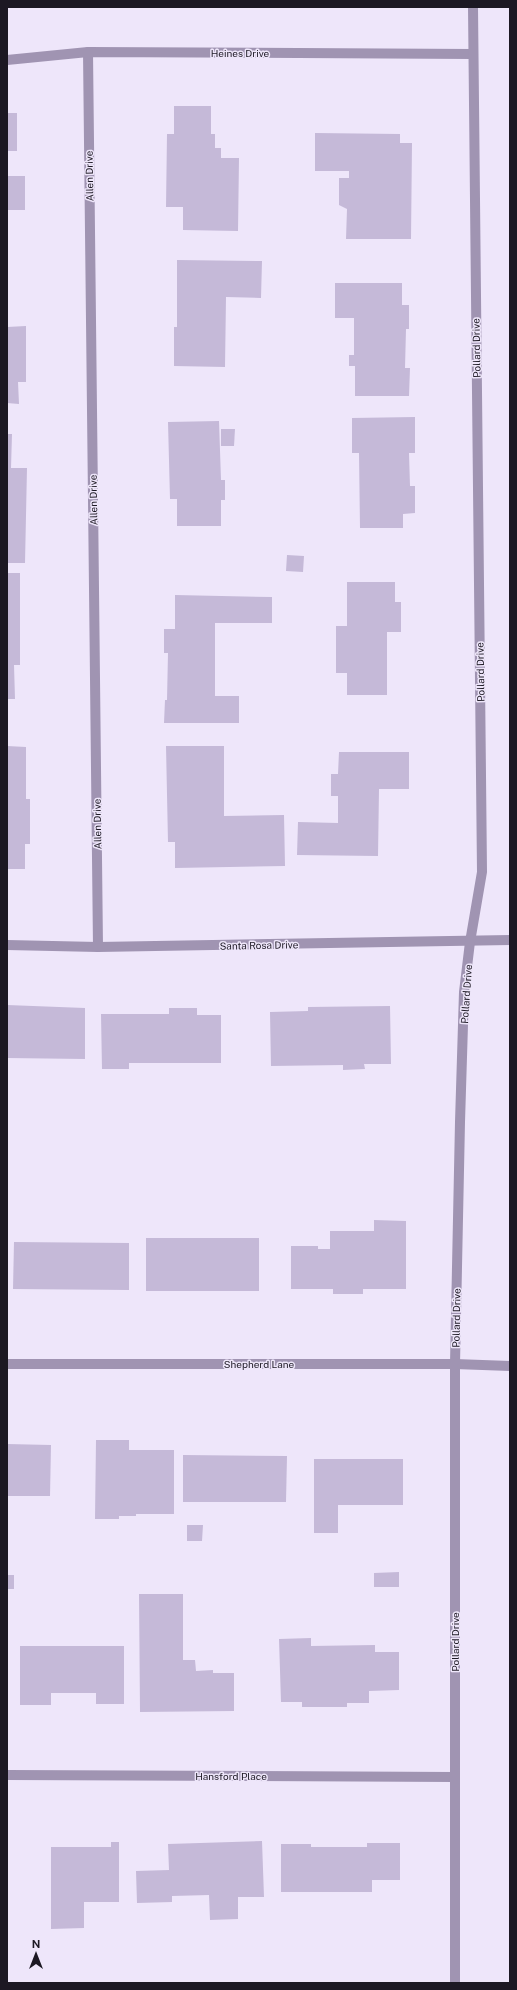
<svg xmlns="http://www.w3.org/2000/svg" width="517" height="1990" viewBox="0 0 517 1990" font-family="'Public Sans',sans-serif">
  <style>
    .building { fill: #c5b9d8 }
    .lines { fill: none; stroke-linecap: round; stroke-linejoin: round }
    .street { stroke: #a094b2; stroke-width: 10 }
    .labels { text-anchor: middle; stroke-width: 3; stroke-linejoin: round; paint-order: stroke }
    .street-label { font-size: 10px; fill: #1c1823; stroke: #eee6fa }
  </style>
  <rect width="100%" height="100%" fill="#eee6fa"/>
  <g class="building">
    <polygon points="174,106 211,106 211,134 215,134 215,148 221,148 221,158 239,158 238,231 183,230 183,207 166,207 167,134 174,134"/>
    <rect x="7" y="113" width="10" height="38"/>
    <polygon points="315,133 400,134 400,143 412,143 411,239 346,239 347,209 339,205 339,178 349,178 349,171 315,171"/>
    <rect x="7" y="176" width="18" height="34"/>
    <polygon points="177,260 262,261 261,298 226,297 225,367 174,366 174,327 177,327"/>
    <polygon points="335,283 402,283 402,305 409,305 409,329 406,329 405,368 410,368 409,396 355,396 355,366 349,366 349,355 354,355 354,318 335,318"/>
    <polygon points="26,326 26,382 18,382 19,404 7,403 7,327"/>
    <polygon points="415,417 415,453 409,453 410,486 415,486 415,513 403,514 403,528 360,528 359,453 352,453 352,418"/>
    <polygon points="219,421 221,480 225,480 225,500 221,500 221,526 177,526 177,499 170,499 168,422"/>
    <polygon points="221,429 235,429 234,446 221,446"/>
    <polygon points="7,434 12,434 11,468 27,468 25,563 7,563"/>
    <polygon points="287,555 304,556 303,572 286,571"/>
    <polygon points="7,573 20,573 20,665 14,665 15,699 7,699"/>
    <polygon points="347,582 395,582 395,602 401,602 401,632 387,632 387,695 347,695 347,673 336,673 336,626 347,626"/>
    <polygon points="175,595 272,597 272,623 215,623 215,696 239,696 239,723 164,723 165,700 167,700 168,653 164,653 164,629 175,629"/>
    <polygon points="7,746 26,747 26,799 30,799 30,844 25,844 25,869 7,869"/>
    <polygon points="166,746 224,746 224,816 284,815 285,866 175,868 175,842 168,842"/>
    <polygon points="339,752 409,752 409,789 379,789 378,856 297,855 298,822 338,823 338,796 331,796 331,774 338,774"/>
    <polygon points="7,1005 85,1008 85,1059 7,1058"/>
    <polygon points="390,1006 391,1064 364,1064 365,1069 343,1070 343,1065 271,1066 270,1012 308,1011 308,1007"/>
    <polygon points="169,1008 197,1008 197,1015 221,1015 221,1063 129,1063 129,1069 102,1069 101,1014 169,1014"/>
    <polygon points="374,1220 406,1221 406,1289 363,1289 363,1294 333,1294 333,1289 291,1289 291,1246 318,1246 318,1249 330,1249 330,1231 374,1231"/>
    <rect x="146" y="1238" width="113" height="53"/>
    <polygon points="14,1242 129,1243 129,1290 13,1289"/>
    <polygon points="96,1440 129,1440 129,1450 174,1450 174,1514 136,1514 136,1516 119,1516 119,1519 95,1519"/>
    <polygon points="7,1444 51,1445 50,1496 7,1496"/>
    <polygon points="183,1455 287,1456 286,1502 183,1502"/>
    <polygon points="314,1459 403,1459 403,1505 338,1505 338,1533 314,1533"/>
    <polygon points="187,1525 203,1525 202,1541 187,1541"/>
    <polygon points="399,1572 399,1587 374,1587 374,1573"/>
    <rect x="7" y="1575" width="7" height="14"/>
    <polygon points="139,1594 183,1594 183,1660 195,1660 196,1671 213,1670 213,1673 234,1673 234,1711 140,1712"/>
    <polygon points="311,1638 311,1646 375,1645 375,1652 399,1652 399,1690 369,1691 369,1703 347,1703 347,1707 302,1707 302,1702 281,1702 279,1639"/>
    <polygon points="20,1646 124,1646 124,1704 96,1704 96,1693 51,1693 51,1705 20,1705"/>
    <polygon points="262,1841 264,1897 238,1897 238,1919 210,1920 209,1895 172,1896 172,1902 137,1903 136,1871 169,1870 168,1844"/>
    <polygon points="111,1842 119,1842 119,1902 84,1902 84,1928 51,1929 51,1847 111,1847"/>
    <polygon points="367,1843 400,1843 400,1880 372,1880 372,1892 281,1892 281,1844 311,1844 311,1847 367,1847"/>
  </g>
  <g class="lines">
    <g class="street">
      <polyline points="88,52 98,947"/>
      <polyline points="7,60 88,52 473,54"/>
      <polyline points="7,945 98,947 510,940"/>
      <polyline points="7,1364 455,1364 510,1366"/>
      <polyline points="7,1775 455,1777"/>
      <polyline points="455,1983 455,1364 460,1122 464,992 470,942 482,872 473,7"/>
    </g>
  </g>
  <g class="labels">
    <g class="street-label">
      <text x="240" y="57">Heines Drive</text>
      <text transform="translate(89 176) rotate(-91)" y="4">Allen Drive</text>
      <text transform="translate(476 348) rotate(-91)" y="4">Pollard Drive</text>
      <text transform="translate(93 500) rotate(-91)" y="4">Allen Drive</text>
      <text transform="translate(480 672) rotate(-91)" y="4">Pollard Drive</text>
      <text transform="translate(97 824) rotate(-91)" y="4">Allen Drive</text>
      <text transform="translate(259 945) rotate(-1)" y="4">Santa Rosa Drive</text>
      <text transform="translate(466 994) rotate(-86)" y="4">Pollard Drive</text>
      <text transform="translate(456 1318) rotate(-89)" y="4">Pollard Drive</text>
      <text x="259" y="1368">Shepherd Lane</text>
      <text transform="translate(455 1642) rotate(-90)" y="4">Pollard Drive</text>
      <text x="231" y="1780">Hansford Place</text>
    </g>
  </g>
  <rect width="517" height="1990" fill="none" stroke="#1c1823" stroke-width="16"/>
  <g transform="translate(36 1954)" stroke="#eee6fa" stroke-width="3" paint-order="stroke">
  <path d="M0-3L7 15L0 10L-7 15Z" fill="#1c1823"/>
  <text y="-6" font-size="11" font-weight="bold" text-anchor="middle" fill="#1c1823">N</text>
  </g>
</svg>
